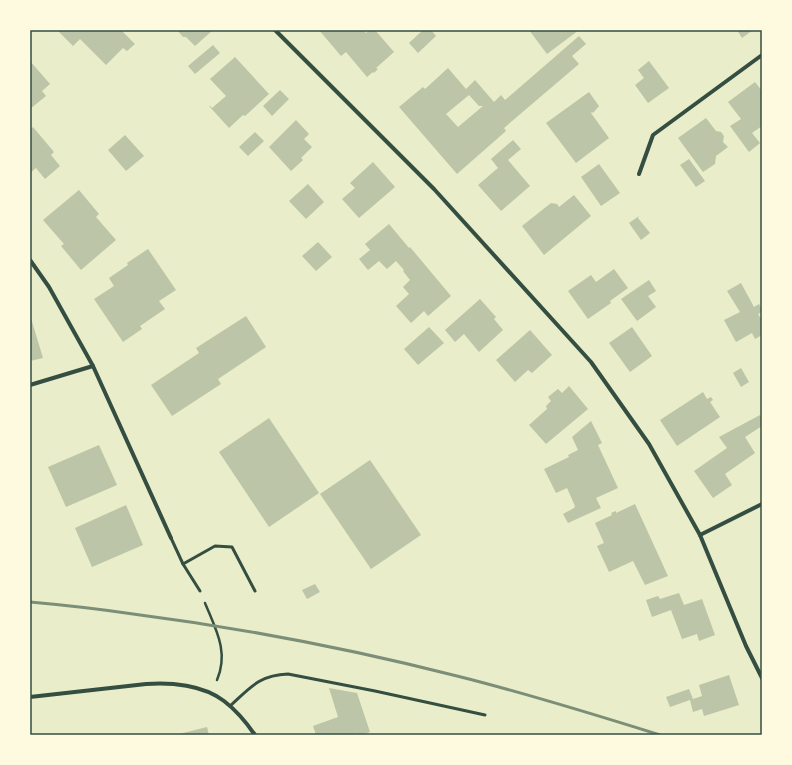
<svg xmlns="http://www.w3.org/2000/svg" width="792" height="765" viewBox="0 0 792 765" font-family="Lato,sans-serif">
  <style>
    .building { fill: #bcc5a7; fill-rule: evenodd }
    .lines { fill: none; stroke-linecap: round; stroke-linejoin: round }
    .path { stroke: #344e41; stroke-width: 2.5 }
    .service { stroke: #344e41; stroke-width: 3 }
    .minor { stroke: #344e41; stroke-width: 4 }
    .rail { stroke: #7c8e77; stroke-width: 3 }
    .neatline { fill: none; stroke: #344e41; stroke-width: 1.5 }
  </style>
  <rect width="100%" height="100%" fill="#e9edc9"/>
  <g class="building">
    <polygon points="57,30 121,30 135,44 127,51 123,48 106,65 80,39 73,46"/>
    <polygon points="177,30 213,30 195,46 186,37 183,37"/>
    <polygon points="319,30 363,30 366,33 370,30 375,30 394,52 376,68 378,69 374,73 373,72 367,77 346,52 341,56"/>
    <polygon points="423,30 431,30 436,36 418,53 409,43"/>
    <polygon points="529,30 579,30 547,54"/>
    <polygon points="737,30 753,30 742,38"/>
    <path d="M579,36L586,44L572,56L579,64L504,128L506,131L457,174L399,107L423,87L425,89L448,68L466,89L475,80L494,102L501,95L505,100ZM469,95L479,106H483L458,127L446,114Z"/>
    <polygon points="213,45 220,53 195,74 188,66"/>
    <polygon points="235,57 269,94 245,116 243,115 229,128 209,106 210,106 212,108 226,96 210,79"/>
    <polygon points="30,61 50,84 42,91 46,96 30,109"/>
    <polygon points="649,61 669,88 648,103 635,85 644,78 638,70"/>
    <polygon points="755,82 762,91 762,126 752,133 760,143 749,152 730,126 741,119 728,102"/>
    <polygon points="280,90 289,99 272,116 263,106"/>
    <polygon points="589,92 599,106 593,113 592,112 591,113 609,138 576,163 546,123"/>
    <polygon points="706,118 716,131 721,132 724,136 723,142 728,147 716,156 715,164 703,172 678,138"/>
    <polygon points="296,120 309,134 304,139 312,147 301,158 303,160 291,171 269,147"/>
    <polygon points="33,127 54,152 51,155 60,166 45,179 36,168 30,173 30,130"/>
    <polygon points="255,132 264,141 248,156 239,147"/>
    <polygon points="125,135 144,156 126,171 108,150"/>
    <polygon points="513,140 521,149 508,160 530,186 501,211 478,185 498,168 491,159"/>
    <polygon points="689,159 705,181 696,187 680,165"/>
    <polygon points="373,162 395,187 359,218 342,199 355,188 350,183"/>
    <polygon points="599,164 620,193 601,206 581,177"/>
    <polygon points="308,184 324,202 306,219 289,201"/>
    <polygon points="79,190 99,214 96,217 116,240 81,270 61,246 64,244 43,220"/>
    <polygon points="574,195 591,216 544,255 522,226 551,203 557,204 559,207"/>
    <polygon points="639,216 638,218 650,233 641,240 629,223"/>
    <polygon points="389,224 409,248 410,247 451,296 428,316 424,311 411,323 396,306 409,294 403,287 410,280 403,271 404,270 396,261 387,269 379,261 368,270 359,259 370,250 365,244"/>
    <polygon points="318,242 332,257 316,271 302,256"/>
    <polygon points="148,249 176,290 159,301 165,309 140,326 142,329 123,342 94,299 114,286 109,278 128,265 127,263"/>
    <polygon points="614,269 628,288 610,301 611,303 588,319 568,291 591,275 596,282"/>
    <polygon points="649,280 656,291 648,296 656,307 637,321 621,299"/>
    <polygon points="741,283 754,307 759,304 762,310 762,312 758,314 762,320 762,335 755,339 752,333 736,342 724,320 740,312 727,291"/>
    <polygon points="480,299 496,317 494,319 503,330 479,352 464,334 455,342 445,330"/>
    <polygon points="30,315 43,358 30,361"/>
    <polygon points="246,316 266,347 218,379 221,384 172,416 151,385 199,353 196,348"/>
    <polygon points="429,327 444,343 418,365 404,349"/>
    <polygon points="632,327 652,356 630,372 609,343"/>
    <polygon points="530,330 552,355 532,373 528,370 515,382 496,360"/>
    <polygon points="741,368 749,382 741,387 733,373"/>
    <polygon points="569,386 588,409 546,444 529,425 547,409 546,406 551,401 548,397 558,389 562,393"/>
    <polygon points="703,392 707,399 711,397 713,400 710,402 720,417 677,446 660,420"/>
    <polygon points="760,415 762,418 762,426 745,437 755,453 725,474 732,485 713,498 694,471 727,448 719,437"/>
    <polygon points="269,418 319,493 269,527 219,452"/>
    <polygon points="591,421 602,443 598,445 618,488 596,498 601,508 568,523 563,514 574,508 575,506 567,488 556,493 544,469 569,457 568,455 578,450 572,437"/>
    <polygon points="99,445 117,485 66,507 48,467"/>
    <polygon points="370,460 421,535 371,569 320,494"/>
    <polygon points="635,504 668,576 645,585 633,561 609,572 597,546 604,543 595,523 612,515 611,513 616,511 616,513"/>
    <polygon points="126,505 143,545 92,567 75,528"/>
    <polygon points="315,584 320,592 307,599 302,590"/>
    <polygon points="679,593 684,605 702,599 715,635 699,641 697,634 682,639 671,610 652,617 646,600 658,596 660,599"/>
    <polygon points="729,675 739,705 704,716 702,709 693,712 690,700 670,707 666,697 689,689 693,699 702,696 699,685"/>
    <polygon points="329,688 357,693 370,732 361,735 358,735 358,733 352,735 316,735 313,726 338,717"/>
    <polygon points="207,727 209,735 179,735 179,734"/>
  </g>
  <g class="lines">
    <path class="path" d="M205,603C216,630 229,652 217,680"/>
    <g class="service">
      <polyline points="171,538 183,564 200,591"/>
      <polyline points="183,564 215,546 232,547 255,591"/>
      <path d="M230,706C250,688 259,675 288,674L375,691L485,715"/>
    </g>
    <g class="minor">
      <polyline points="275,30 434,189 591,362 649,444 700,535 746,646 762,678"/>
      <polyline points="639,174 653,135 762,55"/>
      <polyline points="30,260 49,287 93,366 171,538"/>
      <polyline points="30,385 93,366"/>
      <polyline points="700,535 762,504"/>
      <path d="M30,697L146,684C171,682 203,685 224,701C236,710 246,722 255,735"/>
    </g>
    <path class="rail" d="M30,602C64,605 99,609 133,614C242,628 351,649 457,676C525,693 593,714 660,735"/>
  </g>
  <rect width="792" height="765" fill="none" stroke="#fefae0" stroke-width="62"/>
  <rect x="31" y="31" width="730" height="703" class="neatline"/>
</svg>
